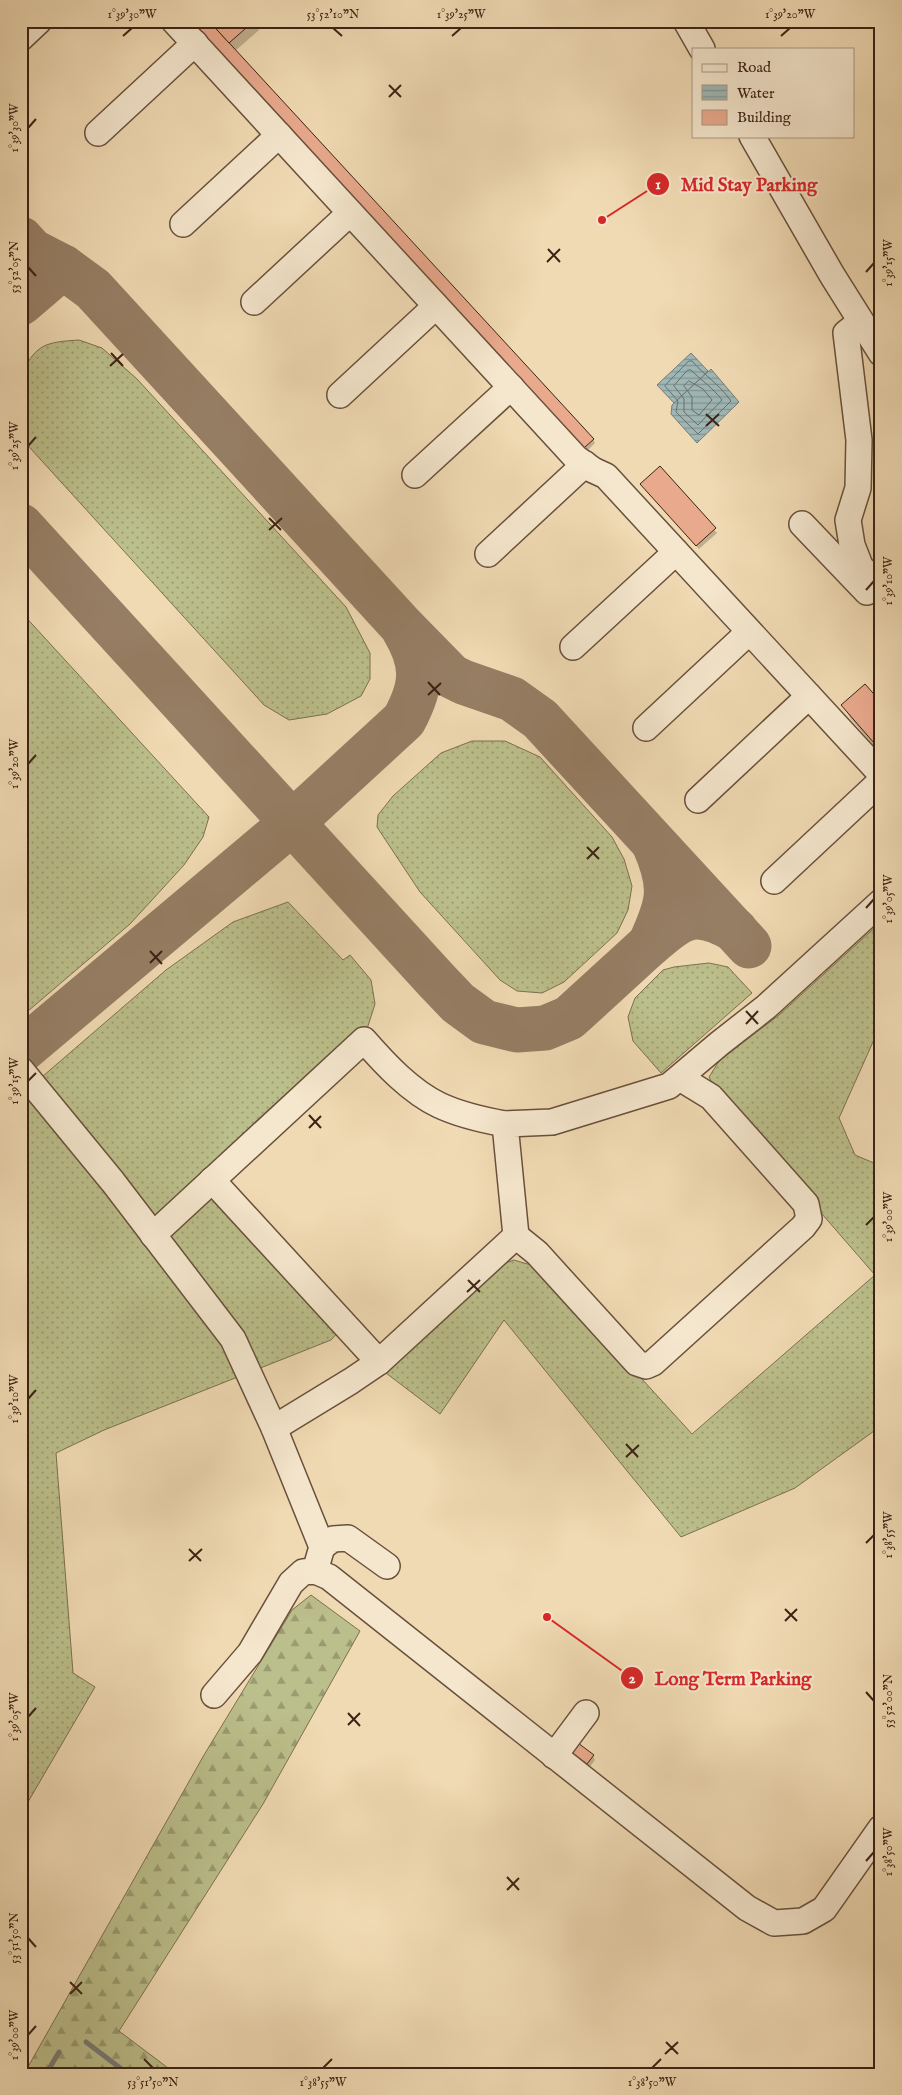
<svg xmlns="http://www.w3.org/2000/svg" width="902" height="2095" viewBox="0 0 902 2095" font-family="'IM FELL English',serif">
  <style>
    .grass { fill: url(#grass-dots); stroke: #7c7050 }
    .forest { fill: url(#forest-firs); stroke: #7c7050 }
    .water { fill: url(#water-rules); stroke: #777c76 }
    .shadow { fill: #0003 }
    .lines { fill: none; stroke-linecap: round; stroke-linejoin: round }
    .shore { stroke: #6d6d66; stroke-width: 1 }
    .stream { stroke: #777c76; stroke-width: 5 }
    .taxiway { stroke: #967e64; stroke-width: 45 }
    .building { fill: #e9a98d; stroke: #3c2215 }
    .minor-casing { stroke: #69503c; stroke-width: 28 }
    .minor { stroke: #f5e7ce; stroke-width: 25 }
    .ticks { fill: none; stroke: #3c2215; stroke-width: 2 }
    .leader { fill: none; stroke: #d62828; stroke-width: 2 }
    .callout-dot { fill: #d62828; stroke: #f5e7ce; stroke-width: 2 }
    .mark-label { font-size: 15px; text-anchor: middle; font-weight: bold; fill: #fff }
    .callout-label { font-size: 19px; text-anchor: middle; font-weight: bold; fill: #d62828; stroke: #f5e7ce; stroke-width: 4; stroke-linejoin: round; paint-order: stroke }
    .neatline { fill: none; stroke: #3c2215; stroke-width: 2 }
    .ticks-label { font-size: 12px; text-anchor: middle; fill: #3c2215 }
  </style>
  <defs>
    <pattern id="grass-dots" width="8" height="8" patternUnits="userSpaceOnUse" patternTransform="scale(1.25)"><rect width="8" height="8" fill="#bbbf8b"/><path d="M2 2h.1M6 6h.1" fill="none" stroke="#999b70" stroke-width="1.8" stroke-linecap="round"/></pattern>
    <pattern id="forest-firs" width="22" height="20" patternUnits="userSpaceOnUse" patternTransform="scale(1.25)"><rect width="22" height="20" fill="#bbbf8b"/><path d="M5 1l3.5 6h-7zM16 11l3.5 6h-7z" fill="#999b70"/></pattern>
    <pattern id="water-rules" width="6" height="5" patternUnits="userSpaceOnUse" patternTransform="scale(1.25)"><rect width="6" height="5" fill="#9eb8b7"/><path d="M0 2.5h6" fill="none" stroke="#829594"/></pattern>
  </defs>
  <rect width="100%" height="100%" fill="#f0dab3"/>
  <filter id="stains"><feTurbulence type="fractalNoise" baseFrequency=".004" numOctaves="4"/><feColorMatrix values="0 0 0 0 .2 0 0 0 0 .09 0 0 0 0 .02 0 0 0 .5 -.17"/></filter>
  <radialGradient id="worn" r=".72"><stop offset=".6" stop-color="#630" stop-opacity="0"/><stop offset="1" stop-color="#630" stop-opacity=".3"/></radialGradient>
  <g class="grass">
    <path d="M79,340L102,348L137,379L346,607L370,653V679L361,696L327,714L289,720L264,705L21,438C21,410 14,370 38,350C48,341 67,341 79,340Z"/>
    <polygon points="21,612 209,817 203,837 184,865 130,924 21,1017"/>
    <polygon points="472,741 505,741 540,757 612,837 624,859 632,886 628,910 617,933 564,982 542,993 517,991 500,980 420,892 377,827 378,815 393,796 441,753"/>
    <polygon points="288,902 343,960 350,955 371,980 375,1004 367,1029 203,1179 340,1330 331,1340 104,1430 56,1453 73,1673 95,1687 21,1814 21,1095 166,970 233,922"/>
    <polygon points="881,922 881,974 873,989 881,994 881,1024 839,1118 855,1155 881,1166 881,1426 795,1488 681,1537 504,1320 440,1414 382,1370 494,1267 514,1260 541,1268 692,1434 875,1275 717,1093 709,1077 719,1061 779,1015"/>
    <polygon points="709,963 728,967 752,993 661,1073 633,1041 628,1017 635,998 663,970 674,967"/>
  </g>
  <polygon class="forest" points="311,1595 360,1631 263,1804 119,2031 176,2074 97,2074 89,2068 85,2074 24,2074 204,1755 292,1610"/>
  <g class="water">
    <polygon points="691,353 708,371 674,403 657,385"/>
    <polygon points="711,369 739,402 697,443 671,414 672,405"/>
  </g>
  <g class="shadow">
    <polygon points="189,21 254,21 259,30 235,51 593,439 595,443 587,451"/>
    <polygon points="659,468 717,533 699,549 641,484"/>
    <polygon points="881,704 881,754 851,719 843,705"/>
    <polygon points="572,1752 593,1756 595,1760 589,1768 575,1756"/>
  </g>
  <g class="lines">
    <g class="shore">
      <path d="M689,361H692C705,376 719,384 731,401L698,434L676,412L678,401L665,386Z"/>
      <path d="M688,370H691C702,381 713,388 722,400L698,425L684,412V399L674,386Z"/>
      <polygon points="689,381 703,389 712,400 699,415 692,410 692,397 684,386"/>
    </g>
    <g class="stream">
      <polyline points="86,2042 128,2074"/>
      <polyline points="46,2074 59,2052"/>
    </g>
    <g class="taxiway">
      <polyline points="21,239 32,251 63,267 93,289 401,625 451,676 463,682 512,699 540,719 749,946"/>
      <polyline points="21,303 63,267"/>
      <polyline points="21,526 437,981 458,1003 484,1022 517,1030 545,1028 569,1018 650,944"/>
      <path d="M654,844C673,887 669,903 650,944C683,916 694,907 735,930"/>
      <path d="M21,1051L293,822L404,720C423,685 424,664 404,630"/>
    </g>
  </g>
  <g class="building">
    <polygon points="189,21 209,21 594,439 584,448"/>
    <polygon points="209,21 254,21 229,43"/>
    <polygon points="660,466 716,528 696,546 640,484"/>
    <polygon points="865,684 881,702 881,751 841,705"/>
    <polygon points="578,1743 594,1755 587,1764 571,1752"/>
  </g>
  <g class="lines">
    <g class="minor-casing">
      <g id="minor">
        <polyline points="174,21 576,458 593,470 606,476 881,774"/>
        <polyline points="686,21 702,49"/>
        <polyline points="21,38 39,21"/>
        <polyline points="98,133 195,43"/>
        <polyline points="752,136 832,275 881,353"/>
        <polyline points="183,224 279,135"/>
        <polyline points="254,302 350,213"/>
        <polyline points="860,322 846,333 859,440 858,488 848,520 852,545 861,568 881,583"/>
        <polyline points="340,395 436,306"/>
        <polyline points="415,475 511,387"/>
        <polyline points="802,524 867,592"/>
        <polyline points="488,554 585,464"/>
        <polyline points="573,647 676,552"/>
        <polyline points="646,728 749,632"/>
        <polyline points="698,800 809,696"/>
        <polyline points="774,881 881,781"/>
        <polyline points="21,1070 113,1182 233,1339 274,1428 322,1547 315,1571"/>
        <polyline points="212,1180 379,1362"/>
        <path d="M153,1235L364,1040C385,1064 410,1091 439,1105C460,1115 483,1120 505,1124"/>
        <polyline points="516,1236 537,1253 637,1363 646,1366 653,1363 803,1227 809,1219 806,1204 711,1097 680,1078"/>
        <polyline points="274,1428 351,1381 379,1362 516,1236 505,1124 552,1122 669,1086 720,1043 766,1007 881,902"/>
        <polyline points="322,1547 333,1539 348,1538 387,1566"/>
        <polyline points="214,1695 250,1653 291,1583 303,1572 315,1571 329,1577 747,1908 774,1923 803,1921 824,1909 881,1828"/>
        <polyline points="554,1756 586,1713"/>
      </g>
    </g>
    <use href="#minor" class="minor"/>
  </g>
  <path class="ticks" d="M333,28L342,36M123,36L132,28M452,36L461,28M781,36L790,28M389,85L401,97M389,97L401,85M28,128L36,119M548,249L560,262M547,262L560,249M28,267L36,276M866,272L874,263M111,353L123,366M110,366L123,354M706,414L719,426M706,426L719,414M28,446L36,437M269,518L281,530M269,530L282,518M866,590L874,581M428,682L440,695M428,695L441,683M28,764L36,755M587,847L599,859M587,859L599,847M866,908L874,899M150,951L162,964M150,963L162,951M746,1011L758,1024M746,1024L758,1011M28,1081L36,1073M309,1115L321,1128M309,1128L321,1116M866,1225L874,1217M468,1280L480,1292M467,1292L480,1280M28,1399L36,1390M626,1444L638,1457M626,1457L639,1445M866,1543L874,1535M189,1549L201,1561M189,1561L202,1549M785,1609L797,1621M785,1621L797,1609M866,1692L874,1701M348,1713L360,1726M28,1717L36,1708M348,1725L360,1713M866,1861L874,1852M507,1877L519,1890M507,1890L519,1878M28,1938L36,1947M70,1982L82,1994M70,1994L82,1982M28,2035L36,2026M666,2042L678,2054M665,2054L678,2042M144,2059L153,2068M323,2068L332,2059M652,2068L661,2059"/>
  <path class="leader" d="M602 220L658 184M547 1617L632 1678"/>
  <g class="callout-dot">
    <circle cx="602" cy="220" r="5"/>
    <circle cx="547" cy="1617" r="5"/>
    <circle cx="658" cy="184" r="12"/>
    <circle cx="632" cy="1678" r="12"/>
  </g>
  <g class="mark-label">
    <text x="658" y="189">1</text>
    <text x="632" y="1683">2</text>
  </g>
  <g class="callout-label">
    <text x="749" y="191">Mid Stay Parking</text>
    <text x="733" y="1685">Long Term Parking</text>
  </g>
  <rect width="902" height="2095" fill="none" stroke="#f0dab3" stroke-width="55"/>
  <rect x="692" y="48" width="162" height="90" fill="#f5e7ce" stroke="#ab9884"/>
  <rect x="702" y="64" width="25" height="8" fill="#f5e7ce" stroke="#ab9884"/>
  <text x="737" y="72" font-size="15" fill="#3c2215">Road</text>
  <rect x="702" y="85" width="25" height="15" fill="url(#water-rules)" stroke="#ab9884"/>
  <text x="737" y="98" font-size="15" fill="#3c2215">Water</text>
  <rect x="702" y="110" width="25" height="15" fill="#e9a98d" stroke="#ab9884"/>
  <text x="737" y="122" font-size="15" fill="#3c2215">Building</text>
  <rect x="28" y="28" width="846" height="2040" class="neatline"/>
  <g class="ticks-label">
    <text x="132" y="18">1°39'30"W</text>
    <text x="333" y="18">53°52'10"N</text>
    <text x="461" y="18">1°39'25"W</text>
    <text x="790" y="18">1°39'20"W</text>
    <text transform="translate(14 128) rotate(-90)" y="4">1°39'30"W</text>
    <text transform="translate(888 263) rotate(-90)" y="4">1°39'15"W</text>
    <text transform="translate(14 267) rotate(-90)" y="4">53°52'05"N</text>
    <text transform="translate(14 446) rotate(-90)" y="4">1°39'25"W</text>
    <text transform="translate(888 581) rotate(-90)" y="4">1°39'10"W</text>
    <text transform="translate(14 764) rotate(-90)" y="4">1°39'20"W</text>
    <text transform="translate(888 899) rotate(-90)" y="4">1°39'05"W</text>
    <text transform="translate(14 1081) rotate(-90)" y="4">1°39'15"W</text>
    <text transform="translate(888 1217) rotate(-90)" y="4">1°39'00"W</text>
    <text transform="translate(14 1399) rotate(-90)" y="4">1°39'10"W</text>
    <text transform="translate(888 1535) rotate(-90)" y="4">1°38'55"W</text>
    <text transform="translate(888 1701) rotate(-90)" y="4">53°52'00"N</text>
    <text transform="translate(14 1717) rotate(-90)" y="4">1°39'05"W</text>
    <text transform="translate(888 1852) rotate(-90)" y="4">1°38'50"W</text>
    <text transform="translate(14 1938) rotate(-90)" y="4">53°51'50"N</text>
    <text transform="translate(14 2035) rotate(-90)" y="4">1°39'00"W</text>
    <text x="153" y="2086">53°51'50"N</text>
    <text x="323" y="2086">1°38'55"W</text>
    <text x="652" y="2086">1°38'50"W</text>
  </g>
  <rect width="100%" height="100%" filter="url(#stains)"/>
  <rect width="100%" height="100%" fill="url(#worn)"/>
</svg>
